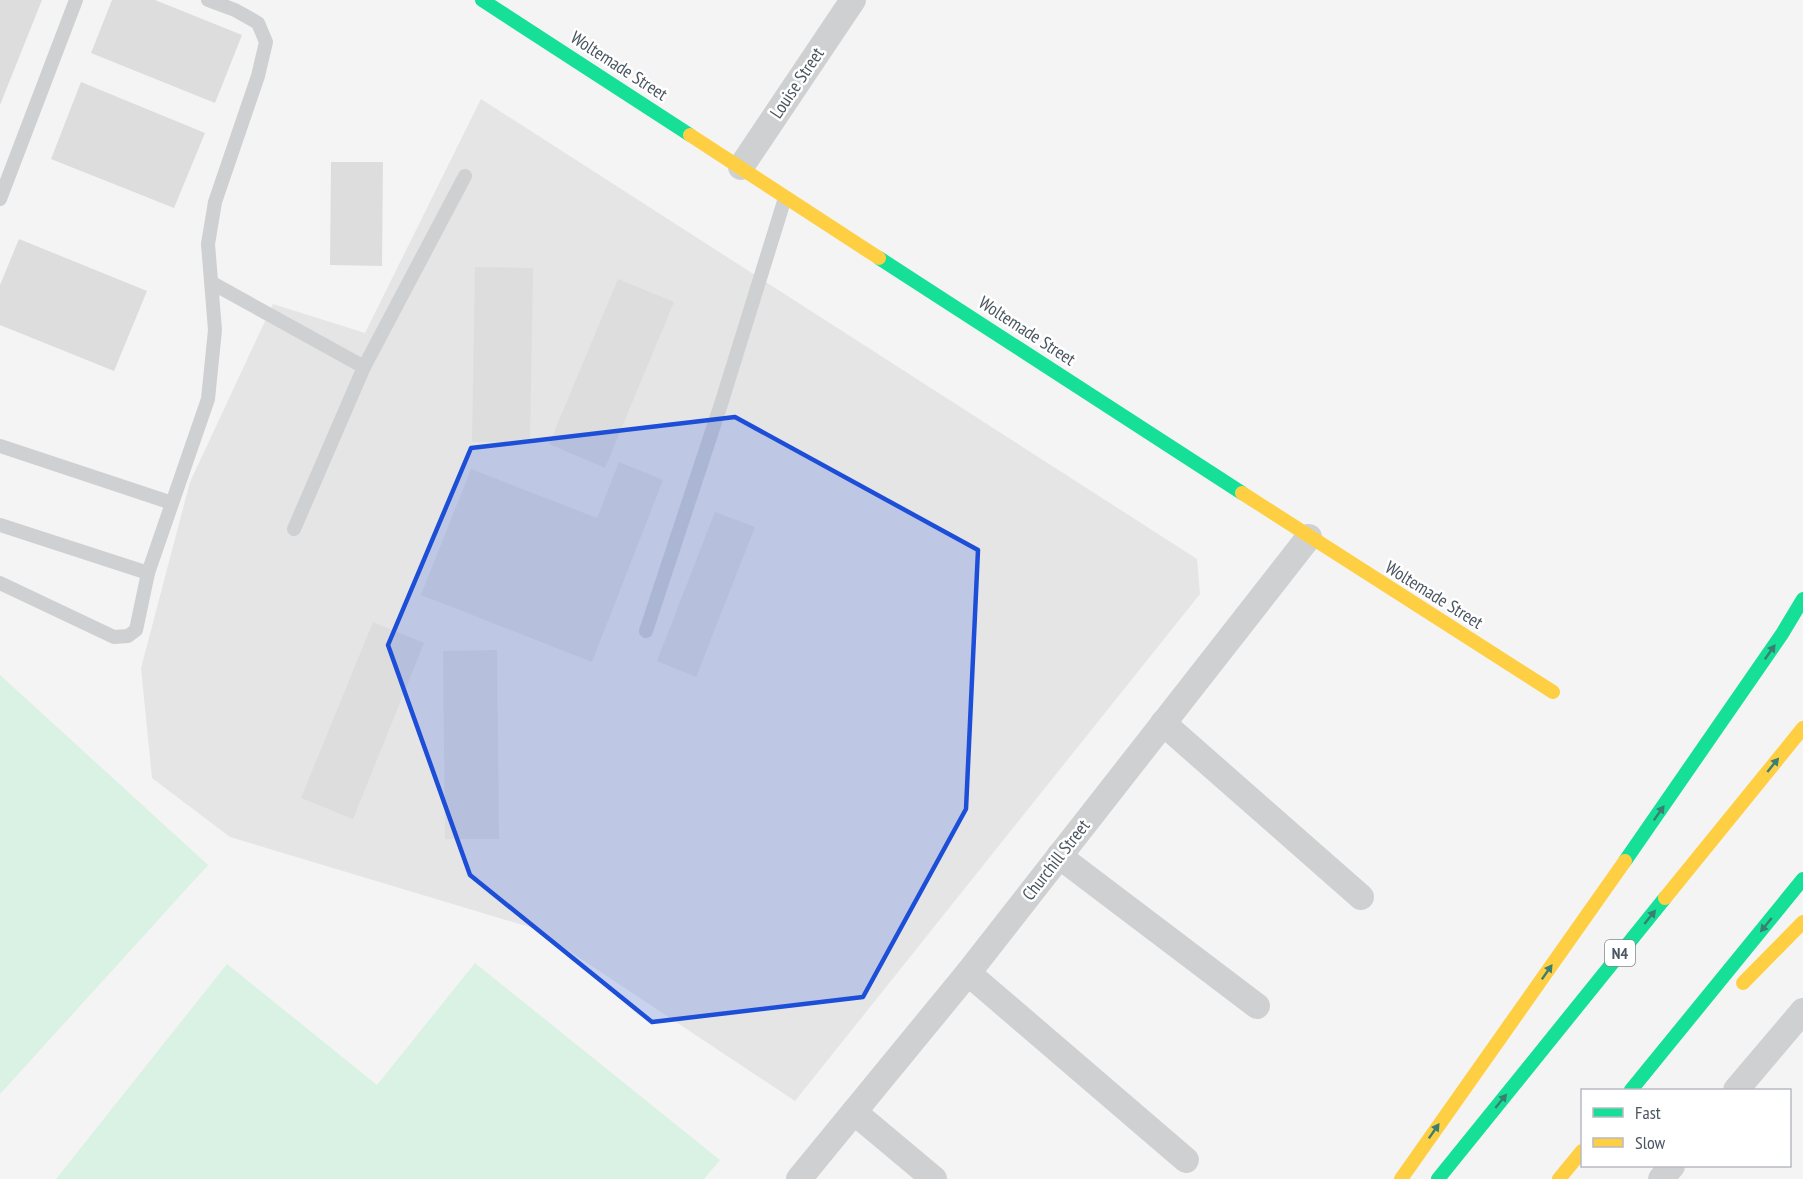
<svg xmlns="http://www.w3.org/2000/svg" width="1803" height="1179" viewBox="0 0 1803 1179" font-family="'PT Sans Narrow',sans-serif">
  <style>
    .education { fill: #e6e5e6 }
    .green { fill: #d9f2e3 }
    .building { fill: #ddddde }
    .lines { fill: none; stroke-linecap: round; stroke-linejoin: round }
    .lane { stroke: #ced0d2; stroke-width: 14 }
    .street { stroke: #ced0d2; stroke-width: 26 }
    .fast { stroke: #16e098; stroke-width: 14 }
    .slow { stroke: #ffcf43; stroke-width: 14 }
    .oneway { fill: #3a7f72 }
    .marked { fill: #1d4ed8; fill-opacity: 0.2; stroke: #1d4ed8; stroke-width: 4.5; stroke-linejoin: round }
    .labels { text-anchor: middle; stroke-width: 5; stroke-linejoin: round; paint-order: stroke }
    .shield { fill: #fff; stroke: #808990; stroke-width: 1.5 }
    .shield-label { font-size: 16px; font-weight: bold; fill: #4a5661 }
    .street-label { font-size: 18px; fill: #4a5661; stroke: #fff }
  </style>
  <rect width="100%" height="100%" fill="#f4f4f4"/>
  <polygon class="education" points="481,99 1197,559 1200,594 795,1101 536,929 230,837 152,778 141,668 190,482 273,304 365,333"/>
  <g class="green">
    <polygon points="0,675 208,865 0,1094"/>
    <polygon points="475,963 720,1160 704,1179 56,1179 227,964 377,1085"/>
  </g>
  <g class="building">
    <polygon points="0,0 42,0 0,105"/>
    <polygon points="112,0 155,0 242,35 215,103 91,53"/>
    <polygon points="81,82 205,133 174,208 51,159"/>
    <polygon points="331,162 383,162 382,266 330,265"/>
    <polygon points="19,239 147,291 114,371 0,325 0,285"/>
    <polygon points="475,267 533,268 530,443 472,442"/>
    <polygon points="618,279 674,302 605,468 549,444"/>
    <polygon points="619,462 663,480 592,662 421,595 471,469 597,518"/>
    <polygon points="715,512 755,527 696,677 657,661"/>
    <polygon points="373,622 424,643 353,819 301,798"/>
    <polygon points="497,650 499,839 445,839 443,651"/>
  </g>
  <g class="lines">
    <g class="lane">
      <polyline points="0,199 76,0"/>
      <polyline points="212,283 364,367 294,529"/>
      <polyline points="364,367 465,176"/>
      <polyline points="0,446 172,503"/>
      <polyline points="0,525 148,573"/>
      <polyline points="0,583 114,637 128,636 136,630 148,573 208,399 215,330 208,244 215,202 258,76 266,42 258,23 235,10 208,0"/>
      <polyline points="646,631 722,401 785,198"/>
    </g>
    <g class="street">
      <polyline points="741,167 853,0"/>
      <polyline points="1163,723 1361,897"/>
      <polyline points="1059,856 1257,1006"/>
      <polyline points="968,973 1186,1160"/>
      <polyline points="1736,1090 1803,1011"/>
      <polyline points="854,1112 934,1179"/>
      <polyline points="799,1179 968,973 1309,537"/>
      <polyline points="1661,1179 1672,1166"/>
    </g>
    <g class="fast">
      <polyline points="482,0 690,135"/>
      <polyline points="879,258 1242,493"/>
      <polyline points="1625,861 1782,634 1803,599"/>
      <polyline points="1631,1090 1803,879"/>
      <polyline points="1438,1179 1665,898"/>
    </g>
    <g class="slow">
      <polyline points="690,135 879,258"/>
      <polyline points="1242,493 1553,692"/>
      <polyline points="1665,898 1803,728"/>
      <polyline points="1743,983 1803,922"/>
      <polyline points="1401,1179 1625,861"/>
      <polyline points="1559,1179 1582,1151"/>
    </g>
  </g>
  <defs><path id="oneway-solid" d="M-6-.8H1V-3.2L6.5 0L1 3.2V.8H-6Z" transform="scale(1.5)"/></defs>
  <g class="oneway">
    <use href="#oneway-solid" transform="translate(1770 652) rotate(-55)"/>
    <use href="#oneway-solid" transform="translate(1773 765) rotate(-51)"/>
    <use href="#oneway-solid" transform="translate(1659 813) rotate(-55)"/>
    <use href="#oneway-solid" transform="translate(1650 917) rotate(-51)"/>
    <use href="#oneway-solid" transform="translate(1766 925) rotate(129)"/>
    <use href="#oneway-solid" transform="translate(1547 972) rotate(-55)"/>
    <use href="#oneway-solid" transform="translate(1501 1101) rotate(-51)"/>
    <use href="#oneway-solid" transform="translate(1434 1131) rotate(-55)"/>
  </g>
  <path class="marked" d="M735,417L978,550L966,809L863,997L652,1022L470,875L388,645L471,448Z"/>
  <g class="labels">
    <rect class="shield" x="1605" y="940" width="30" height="26" rx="4.5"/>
    <g class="shield-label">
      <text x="1620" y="959">N4</text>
    </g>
    <g class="street-label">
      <text transform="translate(619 66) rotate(33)" y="6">Woltemade Street</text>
      <text transform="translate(797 83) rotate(-56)" y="6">Louise Street</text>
      <text transform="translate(1027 331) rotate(33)" y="6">Woltemade Street</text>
      <text transform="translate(1434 595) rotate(32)" y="6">Woltemade Street</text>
      <text transform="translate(1056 860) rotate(-52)" y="6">Churchill Street</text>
    </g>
  </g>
  <rect x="1581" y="1089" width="210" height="78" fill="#ffffff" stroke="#b7bbc0" stroke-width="1.5"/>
  <rect x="1593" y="1108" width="30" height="9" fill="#16e098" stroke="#b7bbc0" stroke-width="1.5"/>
  <text x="1635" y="1119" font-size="18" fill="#4a5661">Fast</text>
  <rect x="1593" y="1138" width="30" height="9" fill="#ffcf43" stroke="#b7bbc0" stroke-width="1.5"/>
  <text x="1635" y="1149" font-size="18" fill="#4a5661">Slow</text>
</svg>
